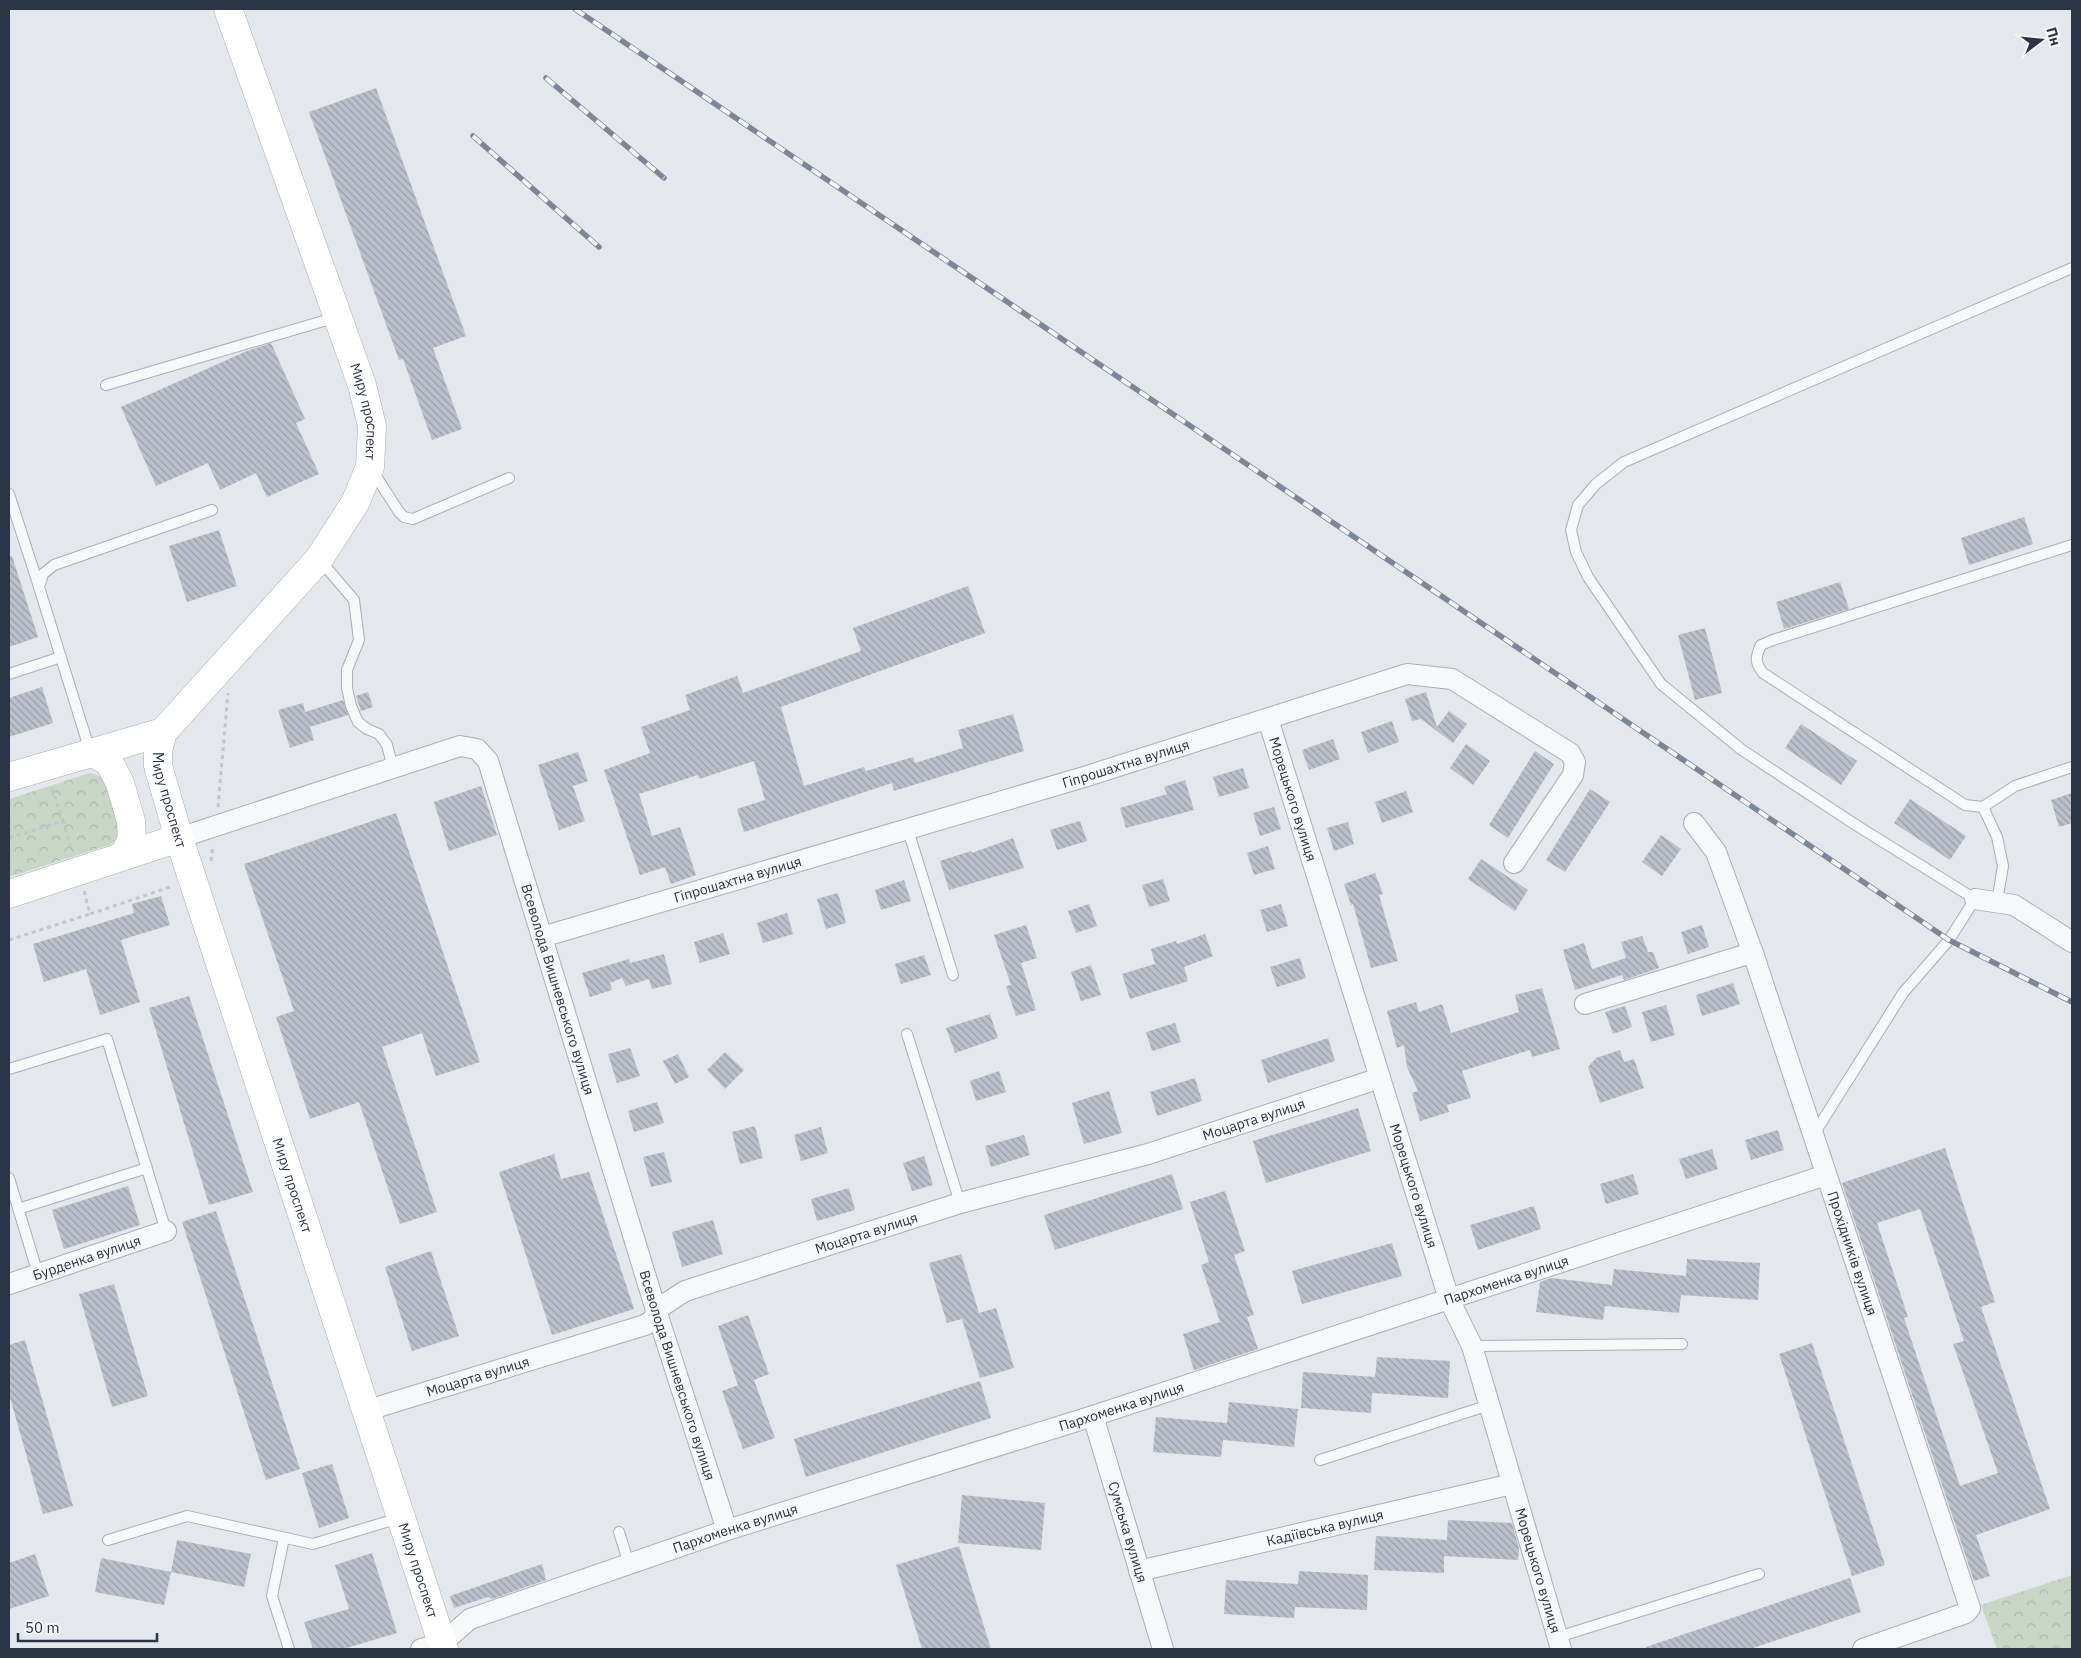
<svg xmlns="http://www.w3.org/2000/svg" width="2081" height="1658" viewBox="0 0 2081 1658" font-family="'IBM Plex Sans',sans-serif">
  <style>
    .forest { fill: url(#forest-crowns) }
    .building { fill: url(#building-back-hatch); fill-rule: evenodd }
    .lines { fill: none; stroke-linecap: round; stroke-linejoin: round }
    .service-casing { stroke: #a9aeb7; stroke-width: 12 }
    .minor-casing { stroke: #a9aeb7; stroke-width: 22 }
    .secondary-casing { stroke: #a9aeb7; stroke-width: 29 }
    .path { stroke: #c2c5cb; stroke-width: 3; stroke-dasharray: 4 4; stroke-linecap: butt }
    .service { stroke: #f7f8fa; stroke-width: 10 }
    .minor { stroke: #f7f8fa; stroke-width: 20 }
    .secondary { stroke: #fff; stroke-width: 28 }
    .rail-casing { stroke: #7d8696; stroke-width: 5.5 }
    .rail { stroke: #f4f6f9; stroke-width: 4; stroke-dasharray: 11; stroke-linecap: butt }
    .labels { text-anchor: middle; stroke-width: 5; stroke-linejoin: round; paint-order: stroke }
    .street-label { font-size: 14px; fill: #2b3445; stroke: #f4f6f9 }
  </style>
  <defs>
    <pattern id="forest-crowns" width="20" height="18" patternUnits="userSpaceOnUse" patternTransform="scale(1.25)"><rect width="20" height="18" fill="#c9d6c5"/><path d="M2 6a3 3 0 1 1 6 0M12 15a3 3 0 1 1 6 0" fill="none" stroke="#adb8ab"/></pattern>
    <pattern id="building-back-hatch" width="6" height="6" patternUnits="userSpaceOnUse" patternTransform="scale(1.25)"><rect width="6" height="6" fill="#bbc0ca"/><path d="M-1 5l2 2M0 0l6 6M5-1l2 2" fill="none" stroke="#989da6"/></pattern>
  </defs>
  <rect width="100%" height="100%" fill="#e4e7ec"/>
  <g class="forest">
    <polygon points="90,773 100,776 106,785 120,828 118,839 109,845 9,877 9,799"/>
    <polygon points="2072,1575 2072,1649 1997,1649 1981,1605"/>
  </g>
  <g class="building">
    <polygon points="376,88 466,336 433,348 462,429 432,440 403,359 399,360 309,112"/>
    <polygon points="271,343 305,419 296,423 319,474 267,497 256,473 220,490 208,463 156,486 121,407 247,351"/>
    <polygon points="2024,517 2033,544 1969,565 1961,538"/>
    <polygon points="219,530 237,586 187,602 169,546"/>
    <polygon points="12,556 38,637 9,647 9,557"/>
    <polygon points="1840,582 1849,609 1784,629 1776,602"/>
    <polygon points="968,586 985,633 781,707 804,786 864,767 866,771 913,757 915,763 963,748 958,730 1013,714 1024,751 894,791 892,783 744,832 737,809 765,800 754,761 699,779 698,775 639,794 652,836 680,827 696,875 671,884 665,867 640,875 604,770 650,753 641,727 690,710 685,695 737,676 743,693 861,651 853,628"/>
    <polygon points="1705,628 1722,693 1695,700 1678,635"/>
    <polygon points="42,687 53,723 9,737 9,698"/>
    <polygon points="368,692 373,707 361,711 356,696"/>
    <polygon points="1426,692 1437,727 1449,711 1467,724 1453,743 1421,719 1412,721 1405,699"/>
    <polygon points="343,700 348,715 310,727 314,740 290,748 278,710 303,703 305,712"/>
    <polygon points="1392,721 1399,742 1368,753 1361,732"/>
    <polygon points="1801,724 1857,761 1841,785 1785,748"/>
    <polygon points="1333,739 1340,759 1309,770 1302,750"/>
    <polygon points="1466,744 1490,761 1473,785 1450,768"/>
    <polygon points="1535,751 1554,764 1508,838 1489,825"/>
    <polygon points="578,752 588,781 573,786 585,821 559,830 538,765"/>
    <polygon points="1243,768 1249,788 1219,797 1213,777"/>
    <polygon points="1185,780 1194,810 1126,828 1120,808 1167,794 1164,787"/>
    <polygon points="481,786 497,835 449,851 434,802"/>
    <polygon points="1590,789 1610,802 1565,872 1546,860"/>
    <polygon points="1406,791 1413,812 1382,823 1375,802"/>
    <polygon points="2072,793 2072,823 2059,827 2051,800"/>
    <polygon points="1910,799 1966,836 1950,860 1894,823"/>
    <polygon points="1274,807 1281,829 1260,836 1253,813"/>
    <polygon points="396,813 480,1062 436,1076 422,1033 382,1047 437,1212 400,1224 359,1102 310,1119 276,1017 294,1011 244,864"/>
    <polygon points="1080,821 1087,841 1057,850 1050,830"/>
    <polygon points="1348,822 1354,844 1334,851 1327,828"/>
    <polygon points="1661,835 1681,849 1662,876 1642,862"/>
    <polygon points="1013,838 1024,868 949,890 940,861 971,851 972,853"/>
    <polygon points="1268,846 1275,869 1254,875 1247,853"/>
    <polygon points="1481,859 1528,890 1515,911 1468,879"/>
    <polygon points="1375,873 1383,894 1379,895 1398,961 1371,968 1353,904 1351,905 1344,884"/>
    <polygon points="1163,879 1170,901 1149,907 1142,885"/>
    <polygon points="904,880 911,901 881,910 875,890"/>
    <polygon points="838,893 846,923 826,929 817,899"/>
    <polygon points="161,896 170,925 121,940 140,1002 100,1015 86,969 44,982 33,944 134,913 132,904"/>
    <polygon points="1089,904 1097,926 1076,933 1068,911"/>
    <polygon points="1281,904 1288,926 1267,932 1260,910"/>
    <polygon points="787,913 793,934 763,943 757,923"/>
    <polygon points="1026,925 1037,958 1021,963 1036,1010 1016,1016 1006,986 1011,985 994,935"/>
    <polygon points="1702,925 1709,947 1688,954 1681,932"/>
    <polygon points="723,933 730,954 700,963 694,942"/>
    <polygon points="1205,934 1213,956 1184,967 1188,981 1130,999 1122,974 1155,964 1151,949 1176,941 1177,944"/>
    <polygon points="1642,936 1648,952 1653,952 1659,968 1624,980 1622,975 1575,990 1563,950 1584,943 1592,969 1626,958 1621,942"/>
    <polygon points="664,954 672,984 652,989 649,979 626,986 622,978 610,983 612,990 590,997 582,973 629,959 630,963"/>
    <polygon points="924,955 931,975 901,984 895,964"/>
    <polygon points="1300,958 1306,978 1277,987 1270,967"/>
    <polygon points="1091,965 1101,995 1081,1001 1071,972"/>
    <polygon points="1733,983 1740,1004 1702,1016 1696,995"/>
    <polygon points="1542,988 1560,1049 1532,1057 1530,1050 1462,1071 1471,1098 1447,1105 1449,1112 1420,1121 1412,1093 1418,1091 1407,1067 1404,1045 1397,1048 1387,1011 1416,1002 1419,1012 1442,1004 1451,1033 1519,1012 1515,995"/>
    <polygon points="189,996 253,1192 209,1205 149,1008"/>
    <polygon points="1666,1005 1675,1035 1651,1042 1642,1012"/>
    <polygon points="1625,1006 1632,1027 1613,1034 1605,1012"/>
    <polygon points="990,1014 998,1038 955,1053 946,1028"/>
    <polygon points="1175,1023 1181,1042 1152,1051 1146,1032"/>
    <polygon points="1328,1038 1335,1061 1268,1083 1261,1060"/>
    <polygon points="630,1048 640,1076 617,1083 608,1054"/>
    <polygon points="1620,1050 1624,1062 1634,1059 1644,1088 1600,1103 1588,1067 1596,1058"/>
    <polygon points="725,1052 744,1070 725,1089 707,1070"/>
    <polygon points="678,1054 689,1077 675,1084 663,1061"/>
    <polygon points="999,1071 1006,1092 976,1101 970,1081"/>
    <polygon points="1195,1078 1202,1101 1157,1116 1150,1092"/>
    <polygon points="1109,1091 1122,1133 1084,1144 1072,1103"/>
    <polygon points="657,1102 664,1123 634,1132 628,1111"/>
    <polygon points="1358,1108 1371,1151 1266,1183 1253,1141"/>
    <polygon points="755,1126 763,1158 740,1164 732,1132"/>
    <polygon points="821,1127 828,1153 801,1161 794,1135"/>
    <polygon points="1778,1130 1784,1150 1751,1160 1745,1140"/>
    <polygon points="1024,1135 1030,1155 991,1167 985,1146"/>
    <path d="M1945,1148L1995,1302L1981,1307L2050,1509L1976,1535L1990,1576L1974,1581L1842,1183ZM1920,1209L1964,1341L1953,1344L1998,1473L1960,1486L1904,1318L1908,1317L1877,1223Z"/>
    <polygon points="1712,1149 1718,1169 1686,1179 1679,1159"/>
    <polygon points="664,1152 672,1182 651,1187 643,1157"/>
    <polygon points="554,1154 561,1179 589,1172 634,1309 552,1335 499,1172"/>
    <polygon points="924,1156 933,1185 912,1191 903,1163"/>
    <polygon points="1172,1174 1183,1209 1055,1250 1044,1215"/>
    <polygon points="1633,1174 1639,1194 1606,1204 1600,1184"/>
    <polygon points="128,1186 140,1225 64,1249 52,1210"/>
    <polygon points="849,1188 855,1210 817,1221 811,1199"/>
    <polygon points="1225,1191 1245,1251 1234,1255 1254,1315 1247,1317 1258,1349 1194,1370 1183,1334 1220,1322 1201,1265 1209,1262 1190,1202"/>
    <polygon points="1534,1206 1541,1229 1478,1250 1470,1225"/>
    <polygon points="216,1211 300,1469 266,1480 182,1222"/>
    <polygon points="713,1220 723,1254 682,1267 672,1232"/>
    <polygon points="1392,1243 1402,1276 1302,1304 1292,1271"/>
    <polygon points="431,1251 459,1336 412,1351 385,1267"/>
    <polygon points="961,1254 979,1313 996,1308 1014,1368 980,1378 962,1319 947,1323 929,1263"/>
    <polygon points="1687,1259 1760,1263 1758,1300 1681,1295 1679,1313 1605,1306 1603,1320 1536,1312 1540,1282 1551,1278 1612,1285 1614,1269 1686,1276"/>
    <polygon points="114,1284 148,1396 112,1407 79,1294"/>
    <polygon points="748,1315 769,1374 754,1380 775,1438 743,1449 722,1391 738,1385 718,1326"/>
    <polygon points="25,1340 73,1506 43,1514 9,1394 9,1345"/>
    <polygon points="1812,1343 1885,1565 1852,1576 1779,1354"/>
    <polygon points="1377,1357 1450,1361 1448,1398 1372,1393 1371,1413 1301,1408 1303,1372 1375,1377"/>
    <polygon points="980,1381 991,1418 806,1477 794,1439"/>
    <polygon points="1229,1402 1298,1409 1294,1447 1223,1440 1221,1457 1153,1452 1156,1417 1227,1423"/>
    <polygon points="332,1464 349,1518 319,1528 302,1473"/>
    <polygon points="962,1495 1045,1503 1041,1550 958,1543"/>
    <polygon points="1448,1520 1512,1523 1519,1548 1518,1560 1444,1556 1444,1573 1374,1570 1376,1536 1447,1540"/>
    <polygon points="177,1540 251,1554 244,1587 171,1572"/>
    <polygon points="959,1546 991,1649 922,1649 896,1565"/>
    <polygon points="372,1553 397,1633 343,1649 313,1649 304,1622 349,1609 335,1565"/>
    <polygon points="35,1554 49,1596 9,1609 9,1563"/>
    <polygon points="101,1558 171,1572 164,1605 95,1592"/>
    <polygon points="542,1564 546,1580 492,1599 488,1597 454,1608 450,1596"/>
    <polygon points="1299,1571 1368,1575 1367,1610 1295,1607 1294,1618 1224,1614 1226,1580 1298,1584"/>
    <polygon points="1850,1578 1861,1612 1750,1649 1647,1649 1646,1647"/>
  </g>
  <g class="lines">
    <g class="service-casing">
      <g id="service">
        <polyline points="106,385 337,317"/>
        <polyline points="372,470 399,512 404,517 413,519 509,478"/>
        <polyline points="9,494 39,587"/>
        <path d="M2072,545L1773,640L1761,645C1755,657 1755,663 1763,673L1965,805L1983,807L2015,786L2072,767"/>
        <polyline points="319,559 354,600 359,640 347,670 347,688 351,706 358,722 367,729 379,734 387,745 393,768"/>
        <polyline points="9,674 61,657"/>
        <polyline points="90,751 39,587 43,574 54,565 212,510"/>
        <polyline points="1983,807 1997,837 2003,866 1997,902"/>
        <polyline points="908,830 953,975"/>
        <polyline points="907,1034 960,1203"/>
        <polyline points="9,1069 107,1039 166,1231"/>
        <polyline points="1814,1134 1903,993 1949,940 1975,899 1859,827 1742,750 1661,684 1588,577 1576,552 1571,530 1578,505 1596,484 1624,462 2072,268"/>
        <polyline points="9,1178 38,1274"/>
        <polyline points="18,1209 147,1168"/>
        <polyline points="1472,1346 1682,1344"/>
        <polyline points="1320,1460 1489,1405"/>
        <polyline points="619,1532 629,1564"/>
        <polyline points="284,1538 272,1596 289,1649"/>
        <polyline points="108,1540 187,1516 313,1544 399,1518"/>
        <polyline points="1558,1637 1759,1574"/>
      </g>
    </g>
    <g class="minor-casing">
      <g id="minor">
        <path id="s1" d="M1268,719L1449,1299L1472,1346L1561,1649"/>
        <polyline points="1694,823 1716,852 1754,956"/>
        <path id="s2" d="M179,838L460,746L477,749L488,761L656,1310L727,1530"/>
        <polyline points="1975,899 2014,905 2072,942"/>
        <path id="s3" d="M542,937L1084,777L1407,674L1452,679L1570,753L1575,762L1573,775L1514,863"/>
        <path id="s4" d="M1585,1004L1748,954L1754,956L1970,1608L1966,1613L1863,1649"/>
        <path id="s5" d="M9,1284L166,1231"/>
        <path id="s6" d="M365,1411L645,1325L654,1319L656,1310L685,1291L960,1203L1148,1154L1380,1078"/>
        <path id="s7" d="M1093,1416L1163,1649"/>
        <path id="s8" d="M1139,1571L1512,1484"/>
        <path id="s9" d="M421,1649L442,1643L470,1619L727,1530L1093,1416L1826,1175"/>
      </g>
    </g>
    <g class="secondary-casing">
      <g id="secondary">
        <path id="s10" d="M228,9L362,385L372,426L370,467L355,503L319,559L163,732L158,751V766L179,838L444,1649"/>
        <polyline points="91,752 109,762 120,783 131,821 132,839 123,856"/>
        <polyline points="9,777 163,732"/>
        <polyline points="9,894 179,838"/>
      </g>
    </g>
    <g class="path">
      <polyline points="52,788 63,821"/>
      <polyline points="218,807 228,693"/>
      <polyline points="9,838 63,821 71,849"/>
      <polyline points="211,861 213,845"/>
      <polyline points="84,891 90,914 173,886"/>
      <polyline points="9,940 90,914"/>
    </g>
    <use href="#service" class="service"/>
    <use href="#minor" class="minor"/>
    <use href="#secondary" class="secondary"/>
    <g class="rail-casing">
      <g id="rail">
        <polyline points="575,9 1949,940 2072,1002"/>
        <polyline points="546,78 664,178"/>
        <polyline points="473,136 599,247"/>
      </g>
    </g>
    <use href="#rail" class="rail"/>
  </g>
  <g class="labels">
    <g class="street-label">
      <text dy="5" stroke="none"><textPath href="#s10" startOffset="426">Миру проспект</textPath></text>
      <text dy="5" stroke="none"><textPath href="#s3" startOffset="609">Гіпрошахтна вулиця</textPath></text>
      <text dy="5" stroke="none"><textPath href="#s1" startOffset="84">Морецького вулиця</textPath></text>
      <text dy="5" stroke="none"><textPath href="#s10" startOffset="891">Миру проспект</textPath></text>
      <text dy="5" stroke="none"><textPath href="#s3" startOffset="204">Гіпрошахтна вулиця</textPath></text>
      <text dy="5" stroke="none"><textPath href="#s2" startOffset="568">Всеволода Вишневського вулиця</textPath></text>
      <text dy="5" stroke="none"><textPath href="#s6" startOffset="942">Моцарта вулиця</textPath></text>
      <text dy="5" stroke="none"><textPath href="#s1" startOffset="489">Морецького вулиця</textPath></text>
      <text dy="5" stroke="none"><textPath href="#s10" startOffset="1296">Миру проспект</textPath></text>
      <text dy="5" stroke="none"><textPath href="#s6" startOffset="538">Моцарта вулиця</textPath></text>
      <text dy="5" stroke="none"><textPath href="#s4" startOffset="490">Прохідників вулиця</textPath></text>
      <text dy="5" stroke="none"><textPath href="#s5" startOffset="82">Бурденка вулиця</textPath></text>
      <text dy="5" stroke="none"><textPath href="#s9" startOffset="1149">Пархоменка вулиця</textPath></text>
      <text dy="5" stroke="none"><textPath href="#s6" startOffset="118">Моцарта вулиця</textPath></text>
      <text dy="5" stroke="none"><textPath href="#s2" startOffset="972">Всеволода Вишневського вулиця</textPath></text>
      <text dy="5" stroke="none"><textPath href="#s9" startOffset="744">Пархоменка вулиця</textPath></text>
      <text dy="5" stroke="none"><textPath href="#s8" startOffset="191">Кадіївська вулиця</textPath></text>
      <text dy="5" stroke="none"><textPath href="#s9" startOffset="339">Пархоменка вулиця</textPath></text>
      <text dy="5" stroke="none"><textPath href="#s7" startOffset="121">Сумська вулиця</textPath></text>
      <text dy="5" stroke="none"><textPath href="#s1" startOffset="894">Морецького вулиця</textPath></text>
      <text dy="5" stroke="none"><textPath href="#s10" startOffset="1701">Миру проспект</textPath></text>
    </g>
  </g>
  <rect width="2081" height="1658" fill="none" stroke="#2b3445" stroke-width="20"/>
  <g transform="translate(2041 40) rotate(74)" stroke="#f4f6f9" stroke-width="4" paint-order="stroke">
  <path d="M0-4L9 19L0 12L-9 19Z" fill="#2b3445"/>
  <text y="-8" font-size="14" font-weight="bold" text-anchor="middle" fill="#2b3445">Пн</text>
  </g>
  <path d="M18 1633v8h139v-8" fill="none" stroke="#2b3445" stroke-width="2.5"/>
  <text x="25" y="1633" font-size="15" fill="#2b3445" stroke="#f4f6f9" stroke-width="4" paint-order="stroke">50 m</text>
</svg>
